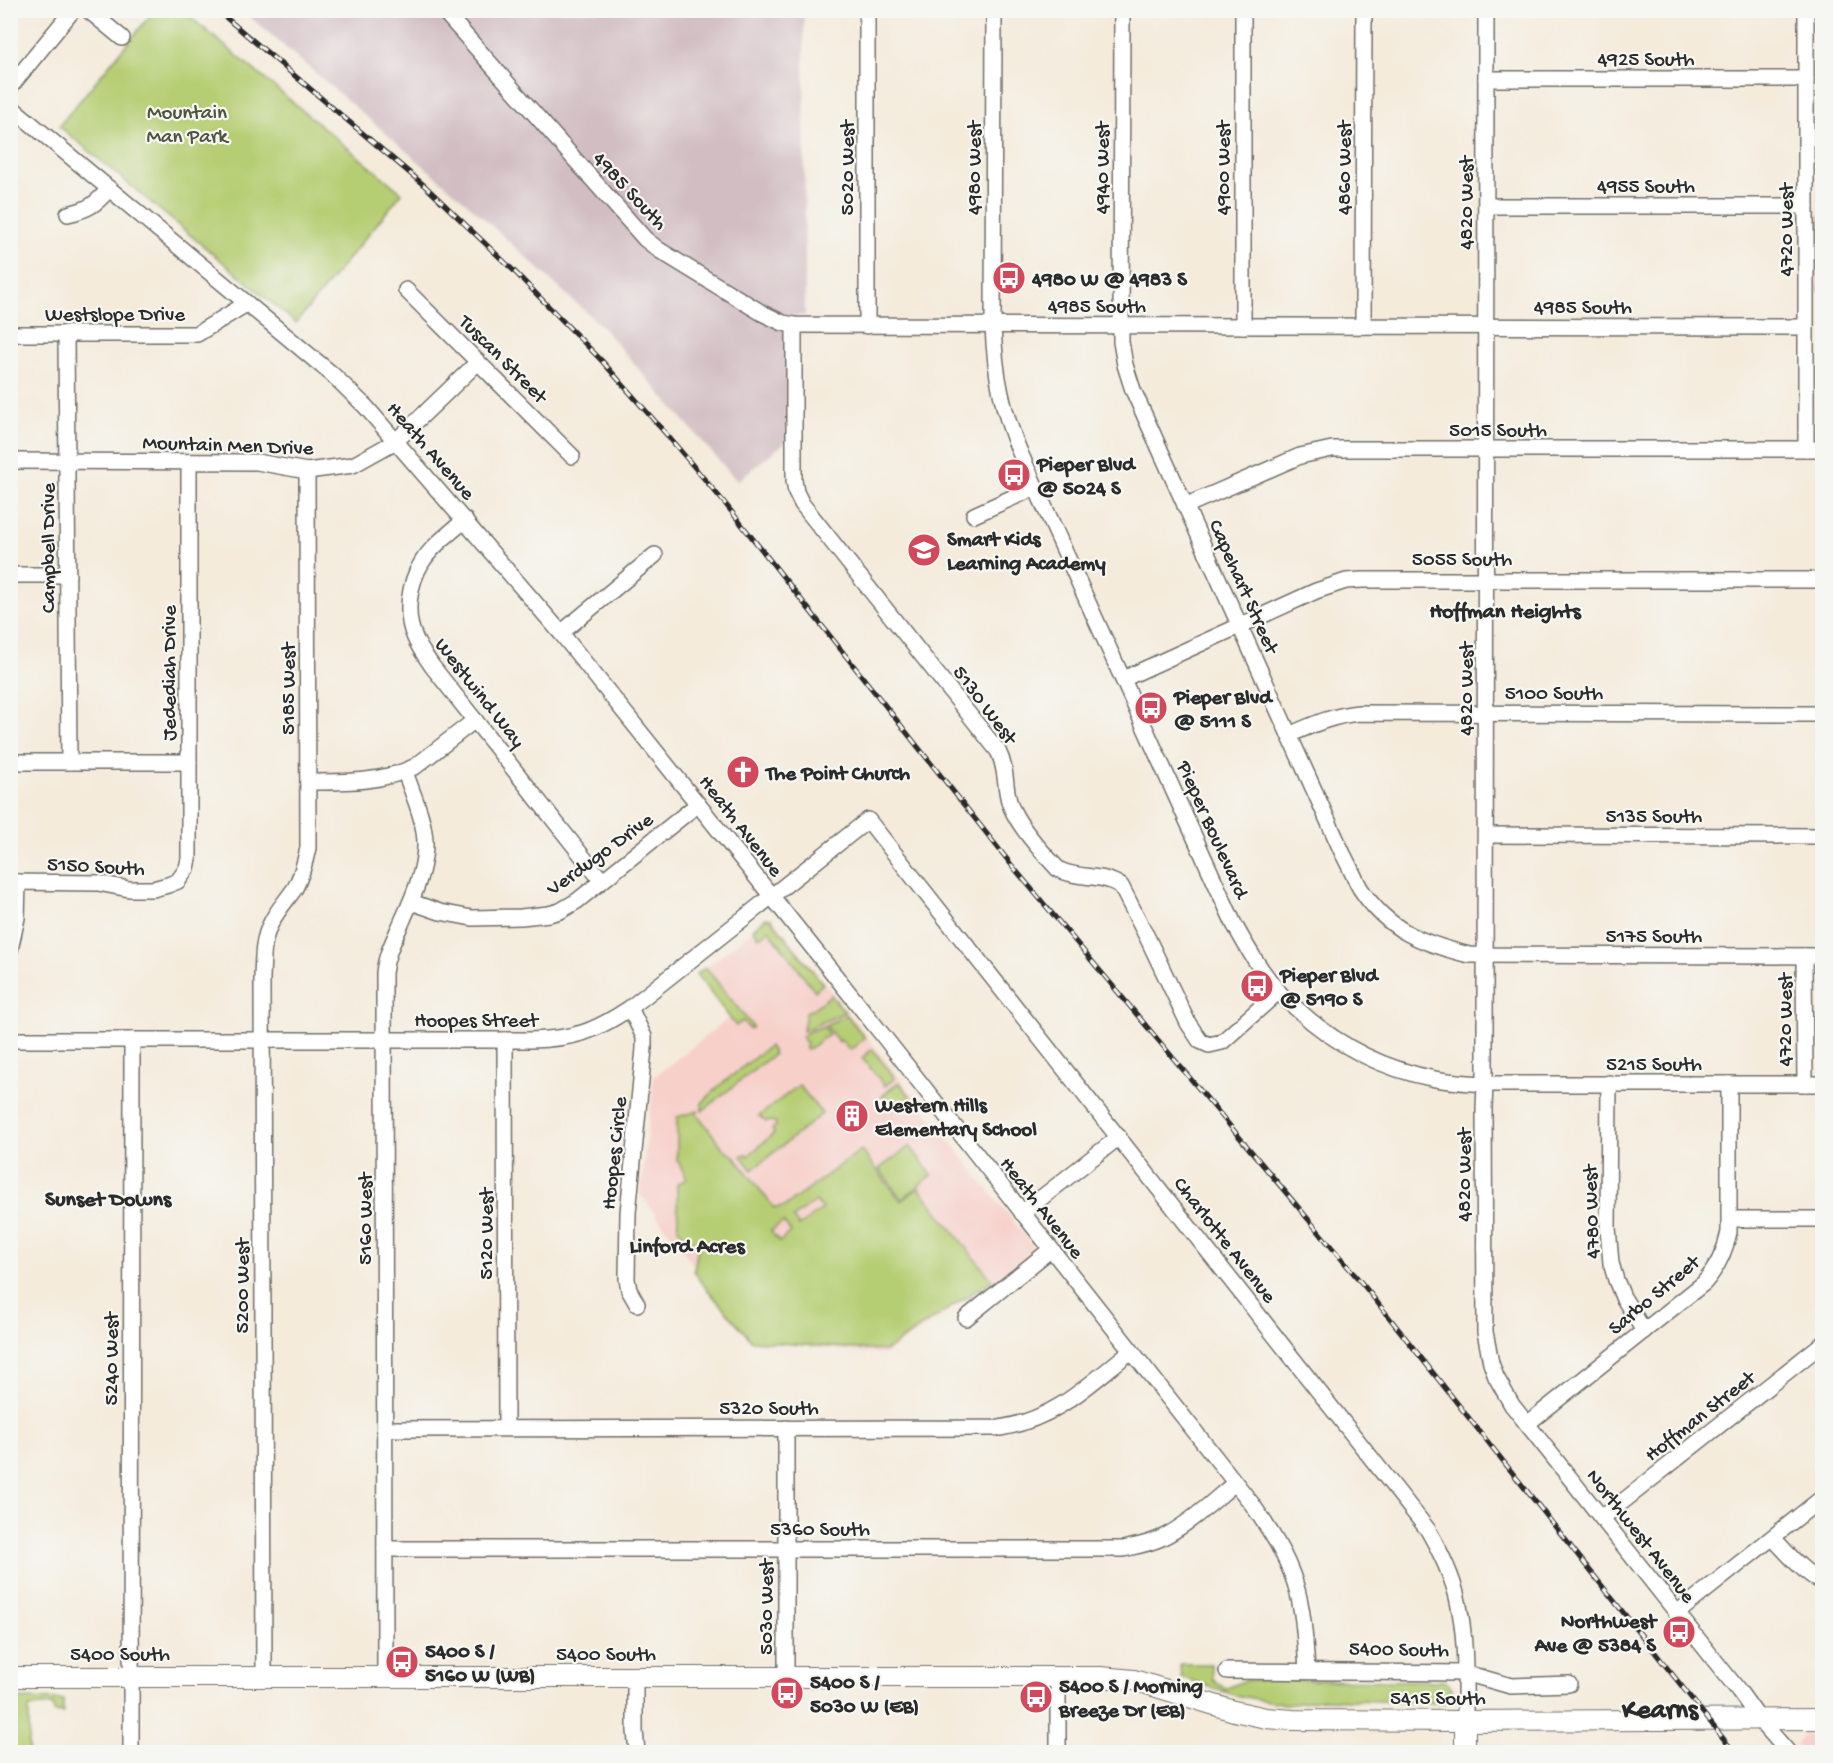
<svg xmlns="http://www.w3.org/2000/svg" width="1833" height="1763" viewBox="0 0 1833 1763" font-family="'Gochi Hand',sans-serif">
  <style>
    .built { fill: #f7d0ca }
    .industrial { fill: #d2bec2 }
    .green { fill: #b6ce73; stroke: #707c4f; stroke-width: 1.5; fill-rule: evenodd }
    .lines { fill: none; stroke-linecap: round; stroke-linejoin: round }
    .minor-casing { stroke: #716e69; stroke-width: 18 }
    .major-casing { stroke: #716e69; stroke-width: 22 }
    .minor { stroke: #fff; stroke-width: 15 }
    .major { stroke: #fff; stroke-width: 20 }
    .rail-casing { stroke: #2b2b2b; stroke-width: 5 }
    .rail { stroke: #f6f6f2; stroke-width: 3; stroke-dasharray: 9; stroke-linecap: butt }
    .labels { text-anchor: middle; stroke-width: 4.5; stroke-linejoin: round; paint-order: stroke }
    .street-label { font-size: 21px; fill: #2b2b2b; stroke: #f6f6f2 }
    .park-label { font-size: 21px; fill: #4e543d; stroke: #f6f6f2 }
    .poi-label { font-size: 21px; font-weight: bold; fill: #2b2b2b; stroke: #f6f6f2; text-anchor: start }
    .neighbourhood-label { font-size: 22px; font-weight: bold; fill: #2b2b2b; stroke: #f6f6f2 }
    .district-label { font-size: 27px; font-weight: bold; fill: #2b2b2b; stroke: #f6f6f2 }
  </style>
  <rect width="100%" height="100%" fill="#f6f6f2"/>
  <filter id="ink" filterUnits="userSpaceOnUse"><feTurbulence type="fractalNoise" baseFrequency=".0167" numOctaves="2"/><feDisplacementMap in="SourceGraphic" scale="12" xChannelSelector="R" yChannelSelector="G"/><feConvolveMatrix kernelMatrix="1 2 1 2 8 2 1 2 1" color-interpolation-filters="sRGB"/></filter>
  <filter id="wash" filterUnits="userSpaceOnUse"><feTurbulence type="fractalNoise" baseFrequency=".008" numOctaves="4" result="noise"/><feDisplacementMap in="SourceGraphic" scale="24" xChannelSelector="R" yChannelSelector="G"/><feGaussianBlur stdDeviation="1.35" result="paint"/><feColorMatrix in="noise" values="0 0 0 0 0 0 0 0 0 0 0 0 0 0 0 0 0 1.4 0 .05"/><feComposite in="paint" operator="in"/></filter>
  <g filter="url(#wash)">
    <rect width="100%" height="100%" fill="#f4ebdb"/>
    <g class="built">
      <rect x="1817" y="11" width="5" height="281"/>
      <polygon points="771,916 1037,1251 884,1355 750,1339 640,1194 654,1077 730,1017 698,974"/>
      <polygon points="1803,1735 1822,1735 1822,1752 1802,1752 1796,1745"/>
    </g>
    <polygon class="industrial" points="243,11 804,11 805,315 792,316 787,441 737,481 602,327 467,203"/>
    <g class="green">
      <polygon points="154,11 183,11 402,193 296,323 59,126"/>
      <polygon points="1820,86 1822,86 1822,201 1819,201"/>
      <rect x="1820" y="217" width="2" height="75"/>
      <polygon points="766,918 771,919 823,984 815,991 769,930 759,937 753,929"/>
      <polygon points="705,968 707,969 753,1027 749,1029 743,1021 736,1026 733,1022 696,974"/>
      <polygon points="831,995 845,1012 803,1031 806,1012 811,1010"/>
      <polygon points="847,1015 865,1038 850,1050 841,1040 839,1042 825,1025"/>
      <polygon points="823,1026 829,1034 807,1050 805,1047 807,1044 802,1037 806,1033"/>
      <polygon points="769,1046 774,1054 702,1111 702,1103 719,1086"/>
      <polygon points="872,1049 895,1078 885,1086 862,1058"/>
      <polygon points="899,1082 910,1096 893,1109 882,1096"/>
      <polygon points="799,1085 822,1114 752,1170 741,1156 746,1154 748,1156 774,1133 772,1129 776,1126 775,1122 771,1121 766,1122 759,1116"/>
      <path d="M698,1111L697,1114L723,1148L735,1157L774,1208L784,1207L861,1150L901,1201L919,1188L992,1280L885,1351L752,1341L700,1281L694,1270L698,1248L678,1229L677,1184L687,1179L677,1159V1117ZM816,1201L822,1209L799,1226L793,1218ZM783,1222L791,1232L779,1242L771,1231Z"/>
      <polygon points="910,1146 932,1175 902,1199 879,1169"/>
      <polygon points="1180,1664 1211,1664 1213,1679 1225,1689 1246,1680 1445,1681 1452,1688 1451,1697 1444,1703 1323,1699 1285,1704 1234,1695 1181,1677"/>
      <polygon points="11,1699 63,1700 63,1713 54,1712 53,1705 29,1707 29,1752 11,1752"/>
    </g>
  </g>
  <g filter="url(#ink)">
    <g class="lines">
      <g class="minor-casing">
        <g id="minor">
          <polyline points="88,10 122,38"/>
          <polyline points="443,10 645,239 659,250 762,313 783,323 794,325 1806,327"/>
          <path d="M994,10L993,326C995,374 1002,411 1021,455L1234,924C1247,948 1260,970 1277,990C1283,997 1290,1003 1297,1009C1336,1045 1383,1069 1435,1079C1452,1082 1469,1083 1485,1084H1822"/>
          <path d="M1122,10L1121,342L1125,365L1133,390L1343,854C1349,865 1354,877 1360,888C1388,931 1422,943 1469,955L1822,956"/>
          <polyline points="1486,10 1485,1084 1484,1108 1485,1332 1491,1363 1496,1377 1512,1405 1739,1691 1759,1719 1788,1752"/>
          <polyline points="1486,79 1806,79"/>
          <polyline points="10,87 73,10"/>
          <path d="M10,105L17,112L333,375L366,407L561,633L881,1033L1252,1504C1269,1529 1286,1554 1295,1583C1304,1611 1305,1642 1307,1671"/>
          <polyline points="1486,206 1806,206"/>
          <path d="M68,214C89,209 95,205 109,189"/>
          <polyline points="406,290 572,456"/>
          <path d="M794,325V480L796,492L802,504L998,751C1007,769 1004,783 1009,801C1015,823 1042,852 1058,869C1077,880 1103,873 1121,886L1148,939L1188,1023L1200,1041L1209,1045L1222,1042L1278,992"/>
          <polyline points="867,326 867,10"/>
          <polyline points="1243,326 1243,10"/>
          <polyline points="1363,326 1364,10"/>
          <polyline points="66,333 69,762"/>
          <polyline points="10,334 197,334 246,304"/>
          <polyline points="1806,449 1806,10"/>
          <polyline points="10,461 257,462 307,471 353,465 396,441 478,362"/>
          <polyline points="1185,506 1300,456 1332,449 1822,449"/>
          <polyline points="974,515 1036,487"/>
          <path d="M465,520C450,533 432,546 422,562C409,583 404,615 415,638C419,648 426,657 432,666L602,881"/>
          <polyline points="10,575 68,575"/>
          <polyline points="561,633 655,555"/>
          <polyline points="1123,679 1316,591 1346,581 1362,580 1822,580"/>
          <path d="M1289,735C1312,725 1334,715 1359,713L1822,714"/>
          <polyline points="10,762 189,762"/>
          <path d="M308,782C345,782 382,783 416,766L475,720"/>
          <polyline points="1486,835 1822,836"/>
          <polyline points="10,882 98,883 129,889 153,889 168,885 178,881 187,868 189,859 189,462"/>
          <polyline points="411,902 440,912 472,918 521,917 549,914 560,911 577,901 698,804"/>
          <polyline points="10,950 17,918 18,882"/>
          <polyline points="1804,956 1805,1084"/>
          <polyline points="630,1008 644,1037 644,1049 628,1213 627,1279 629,1290 637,1304"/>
          <path d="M10,1040H530C574,1039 594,1032 630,1008L868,820L1428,1530C1440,1551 1451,1573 1457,1597C1467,1637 1465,1680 1465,1721"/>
          <polyline points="505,1040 506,1428"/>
          <polyline points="1609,1083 1608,1228 1611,1263 1616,1280 1623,1297 1644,1331"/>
          <polyline points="1022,1213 1119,1137"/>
          <polyline points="1730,1219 1822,1219"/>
          <polyline points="966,1318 1050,1250"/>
          <path d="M1527,1424L1704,1283C1718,1267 1725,1252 1729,1232V1084"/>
          <polyline points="786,1428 786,1677"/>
          <path d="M385,1429L1000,1428C1056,1419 1088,1385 1131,1351"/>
          <polyline points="1602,1518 1822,1344"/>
          <path d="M1773,1538C1789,1555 1802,1571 1822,1582"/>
          <path d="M385,1549H1123C1136,1546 1148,1544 1159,1539C1186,1527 1213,1501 1235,1483"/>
          <polyline points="1677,1613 1822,1498"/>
          <polyline points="1227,1671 1465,1673 1511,1686 1569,1684"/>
          <path d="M264,1677L262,978C263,959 262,940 271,923C277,910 287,900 295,888C302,875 305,862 308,848L307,471"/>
          <path d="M385,1677L384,973C386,953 396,936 404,917C414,895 424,871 425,847C426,822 413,795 405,772"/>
          <polyline points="635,1677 635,1731 637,1752"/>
          <polyline points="131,1752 132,1040"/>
          <polyline points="1058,1752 1058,1677"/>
        </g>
      </g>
      <g class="major-casing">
        <g id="major">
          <polyline points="10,1677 1100,1677 1134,1680 1234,1711 1266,1718 1293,1720 1465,1721 1822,1719"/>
          <polyline points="1465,1721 1465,1752"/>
        </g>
      </g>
      <use href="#minor" class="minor"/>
      <use href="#major" class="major"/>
      <g class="rail-casing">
        <polyline id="rail" points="217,10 425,186 515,272 602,361 667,435 723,501 1014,868 1365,1287 1734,1752"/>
      </g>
      <use href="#rail" class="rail"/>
    </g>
  </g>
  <defs>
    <g id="bus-disc" transform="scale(1.725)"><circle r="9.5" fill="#d1495b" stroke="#f6f6f2"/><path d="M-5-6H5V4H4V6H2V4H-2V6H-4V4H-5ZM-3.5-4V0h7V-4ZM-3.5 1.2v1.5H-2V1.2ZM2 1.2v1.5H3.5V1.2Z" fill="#fff"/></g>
    <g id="school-disc" transform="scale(1.725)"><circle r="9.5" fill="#d1495b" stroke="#f6f6f2"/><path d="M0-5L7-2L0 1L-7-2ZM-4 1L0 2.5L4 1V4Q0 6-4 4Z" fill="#fff"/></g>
    <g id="church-disc" transform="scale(1.725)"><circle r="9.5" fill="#d1495b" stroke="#f6f6f2"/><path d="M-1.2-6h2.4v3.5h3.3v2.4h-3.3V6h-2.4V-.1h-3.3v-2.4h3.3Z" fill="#fff"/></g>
    <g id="building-disc" transform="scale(1.725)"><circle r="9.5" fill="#d1495b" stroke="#f6f6f2"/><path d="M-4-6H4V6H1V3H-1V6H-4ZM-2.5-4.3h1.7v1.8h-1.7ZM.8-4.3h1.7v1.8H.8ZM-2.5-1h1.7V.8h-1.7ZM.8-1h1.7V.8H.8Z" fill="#fff"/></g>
  </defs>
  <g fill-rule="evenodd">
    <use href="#bus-disc" x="1009" y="278"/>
    <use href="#bus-disc" x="1014" y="475"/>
    <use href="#school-disc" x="924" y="550"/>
    <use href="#bus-disc" x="1151" y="708"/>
    <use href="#church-disc" x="743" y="772"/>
    <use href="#bus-disc" x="1257" y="986"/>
    <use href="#building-disc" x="852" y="1116"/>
    <use href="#bus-disc" x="1679" y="1632"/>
    <use href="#bus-disc" x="402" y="1662"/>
    <use href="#bus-disc" x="787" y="1693"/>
    <use href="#bus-disc" x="1036" y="1697"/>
  </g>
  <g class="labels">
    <g class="street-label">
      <text x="1646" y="65">4925 South</text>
      <text transform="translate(846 168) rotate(-90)" y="7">5020 West</text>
      <text transform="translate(973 168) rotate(-90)" y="7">4980 West</text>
      <text transform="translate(1101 168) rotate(-90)" y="7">4940 West</text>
      <text transform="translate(1222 168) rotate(-90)" y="7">4900 West</text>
      <text transform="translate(1343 168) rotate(-90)" y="7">4860 West</text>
      <text x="1646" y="192">4955 South</text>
      <text transform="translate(631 190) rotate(47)" y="7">4985 South</text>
      <text transform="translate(1465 203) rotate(-90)" y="7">4820 West</text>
      <text transform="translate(1785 230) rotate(-90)" y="7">4720 West</text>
      <text x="1097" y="312">4985 South</text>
      <text x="1583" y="313">4985 South</text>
      <text x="115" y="320">Westslope Drive</text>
      <text transform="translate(504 358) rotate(45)" y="7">Tuscan Street</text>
      <text x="1498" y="436">5015 South</text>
      <text transform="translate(228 444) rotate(2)" y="7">Mountain Men Drive</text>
      <text transform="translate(432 450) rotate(49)" y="7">Heath Avenue</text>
      <text transform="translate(47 548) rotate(-90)" y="7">Campbell Drive</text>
      <text x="1462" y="565">5055 South</text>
      <text transform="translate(1245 586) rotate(66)" y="7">Capehart Street</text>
      <text transform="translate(168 673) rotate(-90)" y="7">Jedediah Drive</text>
      <text transform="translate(287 689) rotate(-90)" y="7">5185 West</text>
      <text transform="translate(1465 689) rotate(-90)" y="7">4820 West</text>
      <text transform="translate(481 692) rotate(52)" y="7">Westwind Way</text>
      <text x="1554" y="699">5100 South</text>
      <text transform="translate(986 704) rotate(53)" y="7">5130 West</text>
      <text x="1654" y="822">5135 South</text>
      <text transform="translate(742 825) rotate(52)" y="7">Heath Avenue</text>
      <text transform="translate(1214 829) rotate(66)" y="7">Pieper Boulevard</text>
      <text transform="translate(599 853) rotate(-36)" y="7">Verdugo Drive</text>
      <text transform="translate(96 865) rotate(3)" y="7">5150 South</text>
      <text x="1654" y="942">5175 South</text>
      <text x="476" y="1026">Hoopes Street</text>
      <text transform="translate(1784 1020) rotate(-90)" y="7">4720 West</text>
      <text x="1654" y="1070">5215 South</text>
      <text transform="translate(613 1153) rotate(-84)" y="7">Hoopes Circle</text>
      <text transform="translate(1463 1175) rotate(-90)" y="7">4820 West</text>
      <text transform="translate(1043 1207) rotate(52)" y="7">Heath Avenue</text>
      <text transform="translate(1590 1212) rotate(-92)" y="7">4780 West</text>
      <text transform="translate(364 1219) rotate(-90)" y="7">5160 West</text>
      <text transform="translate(485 1234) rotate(-90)" y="7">5120 West</text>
      <text transform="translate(1226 1239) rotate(52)" y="7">Charlotte Avenue</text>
      <text transform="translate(241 1286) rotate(-90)" y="7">5200 West</text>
      <text transform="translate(1653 1294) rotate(-40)" y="7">Sarbo Street</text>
      <text transform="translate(110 1359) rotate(-90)" y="7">5240 West</text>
      <text x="769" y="1414">5320 South</text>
      <text transform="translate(1699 1415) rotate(-38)" y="7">Hoffman Street</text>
      <text x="820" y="1535">5360 South</text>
      <text transform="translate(1642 1535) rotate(52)" y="7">Northwest Avenue</text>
      <text transform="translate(765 1607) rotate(-90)" y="7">5030 West</text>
      <text transform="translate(1399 1648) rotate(1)" y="7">5400 South</text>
      <text x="120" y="1660">5400 South</text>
      <text x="606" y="1660">5400 South</text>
      <text x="1438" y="1704">5415 South</text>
    </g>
    <g class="park-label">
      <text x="187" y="118">Mountain<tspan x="187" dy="24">Man Park</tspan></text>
    </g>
    <g class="poi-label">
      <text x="1032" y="285">4980 W @ 4983 S</text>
      <text x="1037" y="470">Pieper Blvd<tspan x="1037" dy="24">@ 5024 S</tspan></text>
      <text x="947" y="545">Smart Kids<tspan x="947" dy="24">Learning Academy</tspan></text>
      <text x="1174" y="703">Pieper Blvd<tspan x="1174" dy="24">@ 5111 S</tspan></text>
      <text x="766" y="779">The Point Church</text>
      <text x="1280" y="981">Pieper Blvd<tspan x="1280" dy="24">@ 5190 S</tspan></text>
      <text x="875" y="1111">Western Hills<tspan x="875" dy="24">Elementary School</tspan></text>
      <text x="1656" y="1627" text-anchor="end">Northwest<tspan x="1656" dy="24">Ave @ 5384 S</tspan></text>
      <text x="425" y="1657">5400 S /<tspan x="425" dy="24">5160 W (WB)</tspan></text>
      <text x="810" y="1688">5400 S /<tspan x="810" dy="24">5030 W (EB)</tspan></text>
      <text x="1059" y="1692">5400 S / Morning<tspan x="1059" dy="24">Breeze Dr (EB)</tspan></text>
    </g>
    <g class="neighbourhood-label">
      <text x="1505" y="617">Hoffman Heights</text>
      <text x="108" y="1205">Sunset Downs</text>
      <text x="687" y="1252">Linford Acres</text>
    </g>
    <g class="district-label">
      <text x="1660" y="1717">Kearns</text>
    </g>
  </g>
  <rect width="1833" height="1763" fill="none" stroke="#f6f6f2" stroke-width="36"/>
</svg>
